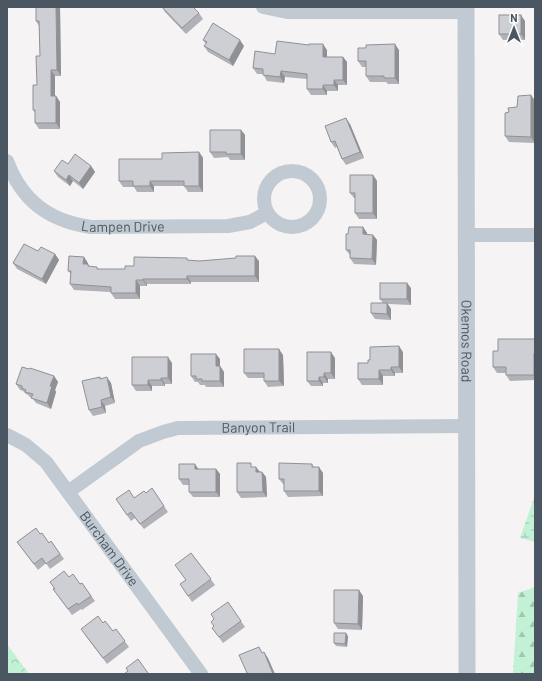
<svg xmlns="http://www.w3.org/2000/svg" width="542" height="681" viewBox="0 0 542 681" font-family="Barlow,sans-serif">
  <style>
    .forest { fill: url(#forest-firs) }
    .wetland { fill: url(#wetland-marsh) }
    .park { fill: url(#park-crowns) }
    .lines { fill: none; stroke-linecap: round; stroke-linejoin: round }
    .minor { stroke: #c1cad2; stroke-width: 14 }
    .tertiary { stroke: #c1cad2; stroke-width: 17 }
    .wall { fill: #b0b2b7 }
    .shaded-wall { fill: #909195 }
    .building { fill: #cdcfd5; stroke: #909195 }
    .labels { text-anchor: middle; stroke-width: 3; stroke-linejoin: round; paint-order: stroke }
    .street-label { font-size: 14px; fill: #4a5661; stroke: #fff }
  </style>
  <defs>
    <pattern id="forest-firs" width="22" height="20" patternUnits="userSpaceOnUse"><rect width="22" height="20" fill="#c3f1d5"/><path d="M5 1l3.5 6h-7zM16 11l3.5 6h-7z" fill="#a0c6b0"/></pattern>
    <pattern id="wetland-marsh" width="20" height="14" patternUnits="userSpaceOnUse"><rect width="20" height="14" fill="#c3f1d5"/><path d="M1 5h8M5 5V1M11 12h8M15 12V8" fill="none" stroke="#a0c6b0"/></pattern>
    <pattern id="park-crowns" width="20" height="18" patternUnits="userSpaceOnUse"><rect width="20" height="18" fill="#c3f1d5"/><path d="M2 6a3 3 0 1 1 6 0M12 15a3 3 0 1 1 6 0" fill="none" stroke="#a0c6b0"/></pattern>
  </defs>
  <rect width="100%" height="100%" fill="#f5f3f3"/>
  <polygon class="forest" points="535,587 535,674 513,674 518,593"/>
  <polygon class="wetland" points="535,495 535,542 520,538"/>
  <polygon class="park" points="7,644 29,674 7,674"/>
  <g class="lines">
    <g class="minor">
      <polyline points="263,7 287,12 466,12"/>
      <path id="s1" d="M7,161C22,201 49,221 91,227L228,226L250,222L267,213"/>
      <circle cx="292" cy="199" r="28"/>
      <polyline points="467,235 535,235"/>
      <path id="s2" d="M7,435L26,445L46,462L201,674"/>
      <path id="s3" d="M68,492L139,441L163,432L178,428L467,426"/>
    </g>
    <path class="tertiary" id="s4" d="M466,7L467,674"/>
  </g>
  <g class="wall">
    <polygon points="36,7 60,7 61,76 55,76 55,96 56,96 60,102 60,129 39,129 35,123 35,113 33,110 37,85 40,56 39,26 36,21"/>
    <polygon points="162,7 199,13 203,19 186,34 165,12"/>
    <polygon points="525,21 525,40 503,40 499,34"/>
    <polygon points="203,40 244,46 233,66 208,52 204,46 206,44"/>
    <polygon points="327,50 327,57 343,57 347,62 347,85 338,85 338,91 327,91 327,95 311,95 307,89 307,79 285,77 284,83 267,81 263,74 257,74 253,68 275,54"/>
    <polygon points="399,50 399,84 388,84 386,82 370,82 366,76 366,67 362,67 358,61"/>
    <polygon points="531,95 535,101 535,143 509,142 505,136 509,112 517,107"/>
    <polygon points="350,124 364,158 346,165 342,159 337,147 335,148 331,142"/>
    <polygon points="241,130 245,135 245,160 230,160 228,157 214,158 210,152"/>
    <polygon points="199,152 203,158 203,192 188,192 184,186 154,186 154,192 137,192 134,187 123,187 119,181 162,159"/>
    <polygon points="68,164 91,166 95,172 83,189 73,181 70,186 58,177 54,171"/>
    <polygon points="373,175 377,181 377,219 359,219 355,213 355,198 354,198 350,193"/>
    <polygon points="363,227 367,233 367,235 373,235 377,240 376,265 354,264 350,258 350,255 346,250 348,234"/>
    <polygon points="38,251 55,254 59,260 46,284 17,269 13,263"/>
    <polygon points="84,257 89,266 99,269 125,269 134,266 188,260 199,261 259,261 259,282 191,282 191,284 147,284 147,286 140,286 140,299 115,299 111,293 111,292 74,290 70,284 71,274 68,271"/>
    <polygon points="411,288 411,305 388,304 391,309 391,320 375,319 371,313 383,303 380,299"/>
    <polygon points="535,339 535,380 510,381 506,375 506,373 497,373 493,367 498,351"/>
    <polygon points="403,352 403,373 395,373 395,376 383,376 383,385 362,385 358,379 370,360"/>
    <polygon points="283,355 284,386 268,387 264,381 264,378 248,378 244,373"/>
    <polygon points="335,358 335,379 328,379 328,383 323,383 323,386 311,386 307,381"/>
    <polygon points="220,359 220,366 224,372 224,387 206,387 205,385 200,385 198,382 195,382 191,376"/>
    <polygon points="172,363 172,384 165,384 165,386 152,386 152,391 136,391 132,385"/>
    <polygon points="29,369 54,376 58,382 55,390 56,392 51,409 36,403 32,398 30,397 28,395 26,394 23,391 20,390 16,384"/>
    <polygon points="100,377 101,379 111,383 115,403 105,406 106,413 93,416 89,410"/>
    <polygon points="312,464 314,467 323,473 323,496 288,497 284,491 284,485 279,479"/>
    <polygon points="254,467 260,472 262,472 266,477 267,497 241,498 237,492"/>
    <polygon points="198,469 216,469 220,474 220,497 193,497 189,492 189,485 183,485 179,479"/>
    <polygon points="152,488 168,512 144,529 135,518 131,521 116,499 134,498 146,493"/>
    <polygon points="40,534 49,543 51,541 64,559 50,569 46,563 38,570 17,542"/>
    <polygon points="191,553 215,585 192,602 180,584 186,580"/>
    <polygon points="69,577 80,584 82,583 95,601 82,610 81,609 72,615 53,589"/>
    <polygon points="363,596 362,630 338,629 334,623"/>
    <polygon points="228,602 245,627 223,643 212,628 214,626 214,619"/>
    <polygon points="103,623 113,631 116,629 129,647 107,664 85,635"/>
    <polygon points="348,636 347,647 336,646 334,643"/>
  </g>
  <g class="shaded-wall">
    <polygon points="56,7 60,7 61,76 57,70"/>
    <polygon points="521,15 525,21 525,40 521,34"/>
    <polygon points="240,40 244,46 233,66 229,60"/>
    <polygon points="323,44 327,50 327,62 323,57"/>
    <polygon points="395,44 399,50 399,84 395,78"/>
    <polygon points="343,57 347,62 347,85 343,80"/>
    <polygon points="51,70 55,76 55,102 51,96"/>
    <polygon points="281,71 285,77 284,83 280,77"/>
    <polygon points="334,80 338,85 338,91 334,85"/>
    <polygon points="323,85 327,91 327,95 323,89"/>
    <polygon points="531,95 535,101 535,143 531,137"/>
    <polygon points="56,96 60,102 60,129 56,123"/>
    <polygon points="346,118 350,124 364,158 360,152"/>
    <polygon points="241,130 245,135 245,160 241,154"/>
    <polygon points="199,152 203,158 203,192 199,186"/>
    <polygon points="91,166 95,172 83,189 79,183"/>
    <polygon points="69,175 73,181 70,186 66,180"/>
    <polygon points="373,175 377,181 377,219 373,213"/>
    <polygon points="150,181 154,186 154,192 150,186"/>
    <polygon points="363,227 367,233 367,240 363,234"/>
    <polygon points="373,235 377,240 376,265 372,259"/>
    <polygon points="55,254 59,260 46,284 42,279"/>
    <polygon points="255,256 259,261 259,282 255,276"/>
    <polygon points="84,257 88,263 87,270 83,264"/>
    <polygon points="187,276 191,282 191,284 187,279"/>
    <polygon points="143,279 147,284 147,286 143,280"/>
    <polygon points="136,280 140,286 140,299 136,293"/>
    <polygon points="407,283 411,288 411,305 407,299"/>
    <polygon points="387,303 391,309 391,320 387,314"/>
    <polygon points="399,346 403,352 403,373 399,367"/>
    <polygon points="279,349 283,355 284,386 279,381"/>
    <polygon points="331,352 335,358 335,379 331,373"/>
    <polygon points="534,353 535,355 535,377 534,375"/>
    <polygon points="216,354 220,359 220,372 216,366"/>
    <polygon points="168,357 172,363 172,384 168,378"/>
    <polygon points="220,366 224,372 224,387 220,381"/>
    <polygon points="391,367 395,373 395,376 391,370"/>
    <polygon points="379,370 383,376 383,385 379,379"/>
    <polygon points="324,373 328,379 328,383 324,377"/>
    <polygon points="54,376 58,382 55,390 56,392 51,409 47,403 50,386"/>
    <polygon points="107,377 111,383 115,403 111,397"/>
    <polygon points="319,377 323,383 323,386 319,381"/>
    <polygon points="161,378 165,384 165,386 161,380"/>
    <polygon points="148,380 152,386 152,391 148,385"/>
    <polygon points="101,400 105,406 106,413 102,407"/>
    <polygon points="195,464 199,470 195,469"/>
    <polygon points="256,467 260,472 256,472"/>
    <polygon points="319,467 323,473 323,496 319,491"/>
    <polygon points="216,469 220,474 220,497 216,492"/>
    <polygon points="262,472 266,477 267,497 263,492"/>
    <polygon points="359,590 363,596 362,630 358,624"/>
    <polygon points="346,633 348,636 347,647 345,644"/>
    <polygon points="264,652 268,658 275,674 273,674"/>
  </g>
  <g class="building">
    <polygon points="36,7 56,7 57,70 51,70 51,96 56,96 56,123 35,123 35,110 33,110 33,85 37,85 36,56 40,56 39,21 36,21"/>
    <polygon points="162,7 193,7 199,13 182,28"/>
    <rect x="499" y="15" width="22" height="19"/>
    <polygon points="213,23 240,40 229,60 204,46 207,42 203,40"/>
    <polygon points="277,41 309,45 309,44 323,44 323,57 343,57 343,80 334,80 334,85 323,85 323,89 307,89 307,74 281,71 280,77 263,75 263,69 253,68 255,51 275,54"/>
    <polygon points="395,44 395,78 384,78 384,76 366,76 366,61 358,61 358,48 366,48 366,45"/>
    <polygon points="531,95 531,137 505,136 505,113 509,112 508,108 517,107 518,96"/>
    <polygon points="346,118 360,152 342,159 335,141 331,142 325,126"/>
    <polygon points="210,130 241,130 241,154 226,154 226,152 210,152"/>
    <polygon points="199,152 199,186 184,186 184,181 150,181 150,186 133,186 133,181 119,181 119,159 162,159 162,153"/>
    <polygon points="75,154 91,166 79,183 69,175 66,180 54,171 62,160 68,164"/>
    <polygon points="350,175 373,175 373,213 355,213 355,193 350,193"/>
    <polygon points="349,227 363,227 363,234 373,235 372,259 350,258 350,250 346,250 346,234 348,234"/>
    <polygon points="24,244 38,251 41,247 55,254 42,279 13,263"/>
    <polygon points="69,256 84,257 83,264 88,264 88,266 97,267 97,269 125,269 125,266 134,266 134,257 187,258 187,260 199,261 236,258 236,256 255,256 255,276 187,276 187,279 143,279 143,280 136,280 136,293 111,293 111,287 70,284 71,271 68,271"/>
    <rect x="380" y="283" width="27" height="16"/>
    <polygon points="371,303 387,303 387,314 371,313"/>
    <polygon points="498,339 535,339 535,353 534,353 534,375 506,375 506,367 493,367 493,351 498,351"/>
    <polygon points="399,346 399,367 391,367 391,370 379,370 379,379 358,379 358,363 368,363 368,360 370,360 370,347"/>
    <polygon points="244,349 279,349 279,381 264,381 264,373 244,373"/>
    <polygon points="307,352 331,352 331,373 324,373 324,377 319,377 319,381 307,381"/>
    <polygon points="191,354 216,354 216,366 220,366 220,381 202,381 202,379 196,379 196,376 191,376"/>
    <polygon points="132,357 168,357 168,378 161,378 161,380 148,380 148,385 132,385"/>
    <polygon points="22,367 29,369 30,368 54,376 50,386 52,386 47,403 31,398 33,394 25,392 26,390 22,388 22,386 16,384"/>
    <polygon points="100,377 100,379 107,377 111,397 101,400 102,407 89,410 82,381"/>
    <polygon points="237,463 251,463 251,467 256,467 256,472 262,472 263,492 237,492"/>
    <polygon points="279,463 312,464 312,467 319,467 319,491 284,491 284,479 279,479"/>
    <polygon points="179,464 195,464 195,469 216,469 216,492 189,492 189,479 179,479"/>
    <polygon points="152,488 164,506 140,524 131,512 127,515 116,499 129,490 134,498 144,491 146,493"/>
    <polygon points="36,528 40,534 42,533 49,543 51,541 60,554 46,564 42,558 34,564 17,542"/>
    <polygon points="191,553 211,579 188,596 180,584 186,580 175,565"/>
    <polygon points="64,571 69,577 73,574 80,584 82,583 91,596 78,605 77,603 68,609 53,589 55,589 50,582"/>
    <polygon points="334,590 359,590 358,624 334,623"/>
    <polygon points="228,602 241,621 219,637 212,628 214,626 211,622 214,619 211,614"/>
    <polygon points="98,616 103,623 105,621 113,631 116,629 125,641 103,658 81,629"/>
    <polygon points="334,633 346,633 345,644 334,643"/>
    <polygon points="259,647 262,653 264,652 273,674 245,674 247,673 239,655"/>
    <polygon points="138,659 148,673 147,674 124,674 128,671 126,668"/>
  </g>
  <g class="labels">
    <g class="street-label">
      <text dy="5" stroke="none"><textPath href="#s1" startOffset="145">Lampen Drive</textPath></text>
      <text dy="5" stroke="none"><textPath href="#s4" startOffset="334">Okemos Road</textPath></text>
      <text dy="5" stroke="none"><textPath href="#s3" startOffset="209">Banyon Trail</textPath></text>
      <text dy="5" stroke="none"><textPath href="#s2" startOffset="155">Burcham Drive</textPath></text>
    </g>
  </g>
  <rect width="542" height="681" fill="none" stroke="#4a5661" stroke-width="16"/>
  <g transform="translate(514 28)" stroke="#ffffff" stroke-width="3" paint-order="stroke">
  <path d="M0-3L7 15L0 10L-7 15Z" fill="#4a5661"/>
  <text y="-6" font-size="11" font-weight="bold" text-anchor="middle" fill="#4a5661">N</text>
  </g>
</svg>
